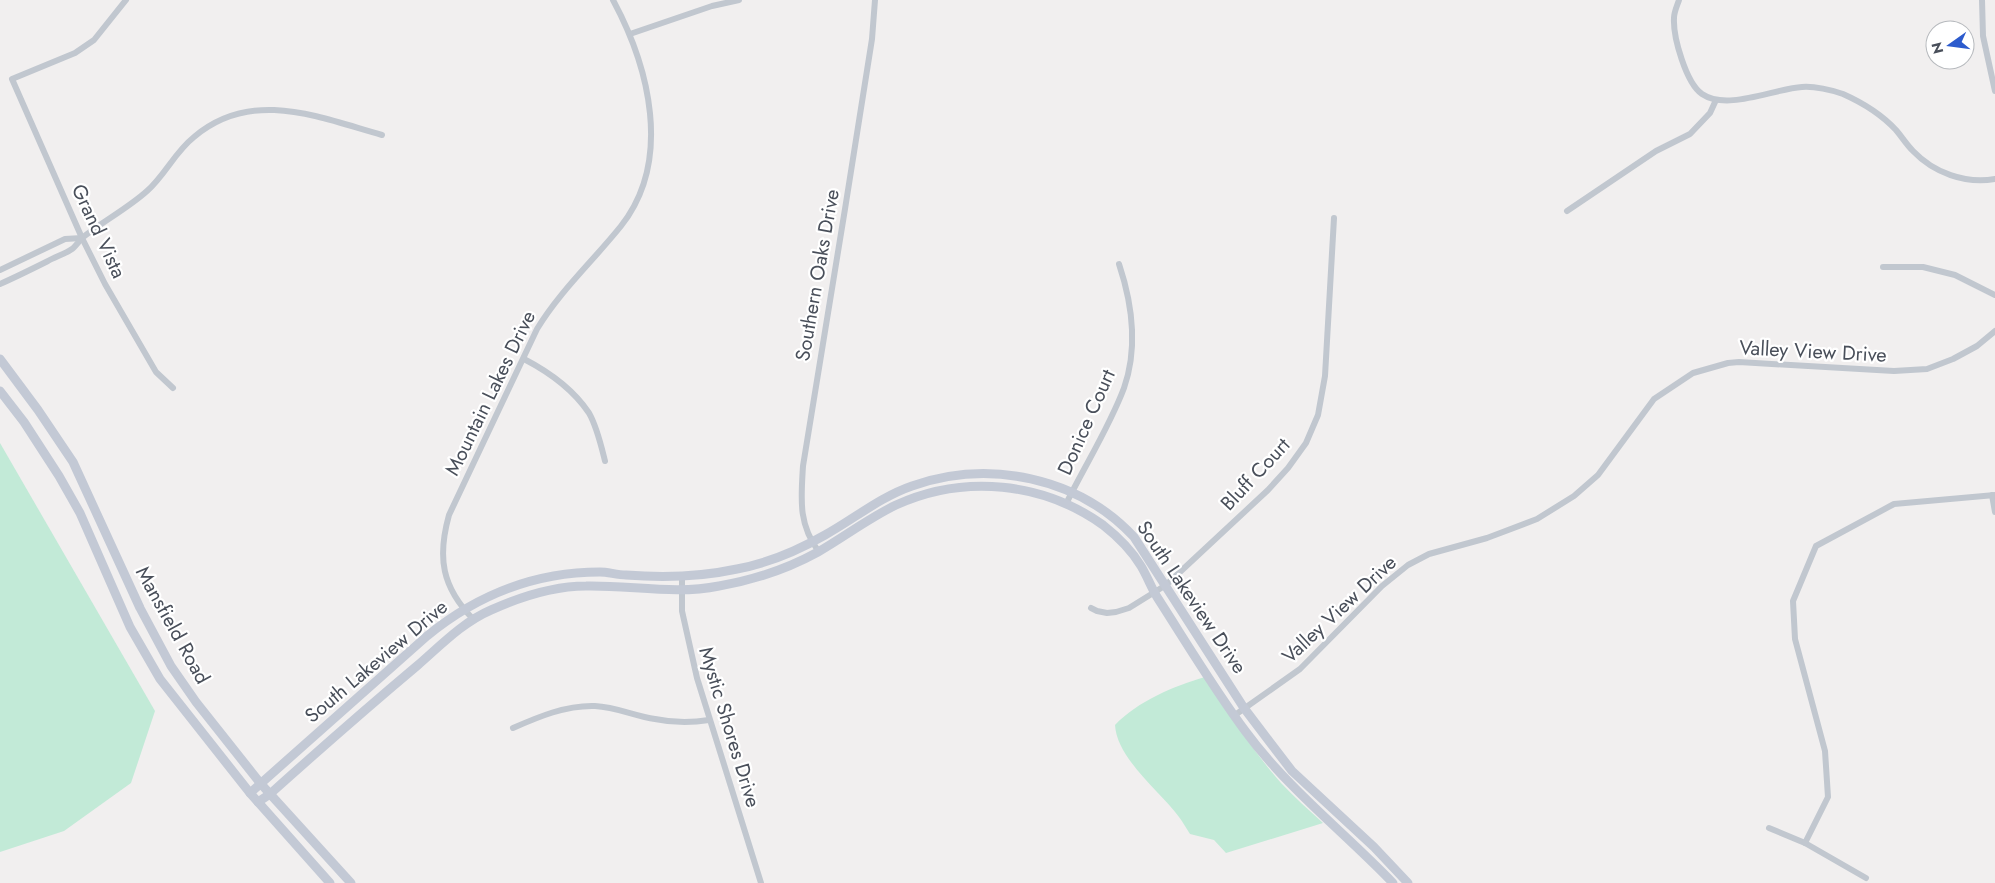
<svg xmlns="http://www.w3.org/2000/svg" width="1995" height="883" viewBox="0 0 1995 883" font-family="Jost,sans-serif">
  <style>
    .green { fill: #c2ead7 }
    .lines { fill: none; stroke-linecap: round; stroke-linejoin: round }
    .street { stroke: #c1c7cf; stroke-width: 6 }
    .secondary { stroke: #c3c9d5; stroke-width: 9 }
    .labels { text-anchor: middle; stroke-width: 4.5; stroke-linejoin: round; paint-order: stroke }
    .street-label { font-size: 20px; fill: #494f5a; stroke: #fff }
  </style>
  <rect width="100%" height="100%" fill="#f1efef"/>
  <g class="green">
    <polygon points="0,443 155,711 131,783 64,831 0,852"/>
    <path d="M1205,677C1229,713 1252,750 1281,783C1294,797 1309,810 1323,823L1226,853L1214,840L1190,834C1186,828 1183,822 1179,817C1160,791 1117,759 1115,725C1138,701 1174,686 1205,677Z"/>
  </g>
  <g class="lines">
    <g class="street">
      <polyline points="126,0 94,40 75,53 12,79 82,238 105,284 156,372 173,388"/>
      <path d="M1679,0C1677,6 1674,12 1674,18C1673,37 1686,83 1702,94C1727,111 1773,89 1802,87C1814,86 1832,90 1843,94C1861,102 1882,115 1896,130C1902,137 1906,144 1913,151C1934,173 1965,184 1995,179"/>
      <polyline points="1982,0 1983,36 1995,91"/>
      <polyline points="630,34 712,6 739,0"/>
      <polyline points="1567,211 1656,151 1690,134 1710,113 1716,100"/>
      <polyline points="1883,267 1923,267 1955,275 1995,295"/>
      <polyline points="0,270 65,239 82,238"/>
      <path d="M0,284C16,277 32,269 48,261C55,257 65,254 72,249C76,246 79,241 82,238C103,221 127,209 147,191C165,175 175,152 194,137C252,88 318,117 382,135"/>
      <path d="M524,359C549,372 573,389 589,413C597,427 601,445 605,461"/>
      <polyline points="1992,495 1995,512"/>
      <path d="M1066,504C1085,465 1109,428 1124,388C1138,348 1132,303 1119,264"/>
      <path d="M819,552C798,524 801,499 803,466L845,209L872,39L875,0"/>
      <polyline points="682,577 682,611 697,678 761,883"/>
      <polyline points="1091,608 1097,611 1107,613 1116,612 1129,608 1166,585 1268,490 1288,468 1306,443 1318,415 1325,376 1334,218"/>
      <path d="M473,619C442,587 437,558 449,515L537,329C560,291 593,261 621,226C673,160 649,67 613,0"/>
      <polyline points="1235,715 1300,669 1382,586 1408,565 1429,554 1487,538 1537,519 1574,496 1598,475 1654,399 1693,373 1728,363 1739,362 1894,371 1927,369 1953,359 1977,346 1995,331"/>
      <path d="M513,728C538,717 566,705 595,706C616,707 635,716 655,719C674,723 691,723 709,720"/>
      <polyline points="1769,828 1805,843 1866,878"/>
      <polyline points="1805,843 1828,797 1825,751 1795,639 1793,601 1816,546 1894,504 1995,495"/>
    </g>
    <g class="secondary">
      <polyline points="0,359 38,410 73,462 140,608 171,666 196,702 261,784 351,883"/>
      <polyline points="0,391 24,422 59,476 80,513 130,627 160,679 250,793 330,883"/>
      <path d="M250,793L427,636C477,595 534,572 600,572C608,572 617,575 626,575C664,578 700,577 737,569C769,563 797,551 825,535C854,519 880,497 912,486C989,459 1078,477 1134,537L1244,708L1269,741L1292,771L1374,847L1408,883"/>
      <path d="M258,802L270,794C319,750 368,707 418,665C441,645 463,622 491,610C520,597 554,586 586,586C630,585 675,595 719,586C754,580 787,569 818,552C844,537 869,518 896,505C964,474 1043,482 1103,525C1117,536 1132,551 1141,566C1147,576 1151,587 1157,597C1186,642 1214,689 1246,732C1288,789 1344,832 1393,883"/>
    </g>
  </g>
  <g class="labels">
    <g class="street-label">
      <text transform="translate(99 231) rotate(65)" y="7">Grand Vista</text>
      <text transform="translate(817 275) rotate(-80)" y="7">Southern Oaks Drive</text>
      <text transform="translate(1813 351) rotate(3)" y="7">Valley View Drive</text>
      <text transform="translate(490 393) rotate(-64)" y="7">Mountain Lakes Drive</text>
      <text transform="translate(1086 422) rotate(-66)" y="7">Donice Court</text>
      <text transform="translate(1255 474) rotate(-47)" y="7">Bluff Court</text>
      <text transform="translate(1192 597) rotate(56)" y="7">South Lakeview Drive</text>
      <text transform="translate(1339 609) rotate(-43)" y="7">Valley View Drive</text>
      <text transform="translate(173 625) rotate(61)" y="7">Mansfield Road</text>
      <text transform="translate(376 661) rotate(-40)" y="7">South Lakeview Drive</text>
      <text transform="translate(730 727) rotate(73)" y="7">Mystic Shores Drive</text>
    </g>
  </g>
  <g transform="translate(1950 45) rotate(256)"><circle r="24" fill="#ffffff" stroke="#b6b9bd"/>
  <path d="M0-4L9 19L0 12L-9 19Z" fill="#2c5bcd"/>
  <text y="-8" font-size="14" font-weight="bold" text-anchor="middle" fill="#494f5a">N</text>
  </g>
</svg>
